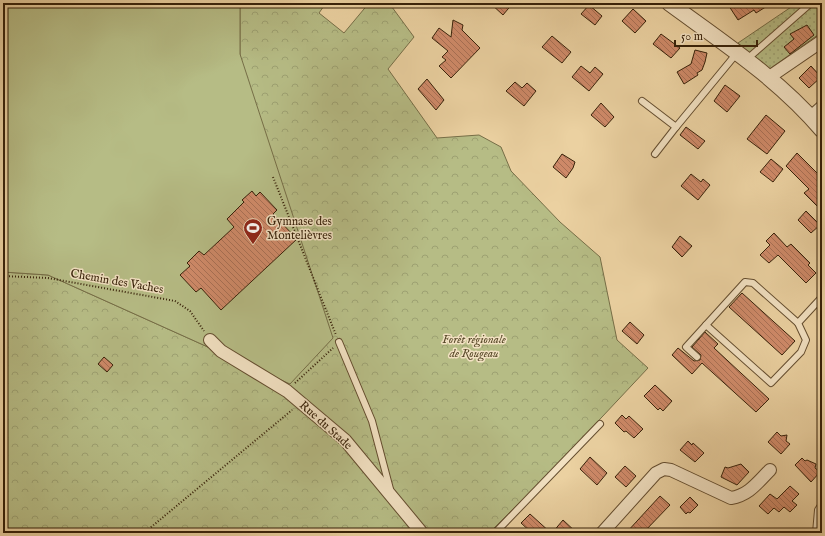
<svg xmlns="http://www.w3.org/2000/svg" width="825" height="536" viewBox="0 0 825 536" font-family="'IM FELL English',serif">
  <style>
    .forest { fill: url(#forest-crowns); stroke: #766e47 }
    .park { fill: url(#park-dots); stroke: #766e47 }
    .pitch { fill: #b6bc85; stroke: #766e47 }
    .building { fill: url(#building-back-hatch); stroke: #372109 }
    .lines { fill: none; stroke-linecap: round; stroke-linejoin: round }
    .service-casing { stroke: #644d2f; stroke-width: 8 }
    .minor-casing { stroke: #644d2f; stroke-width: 14 }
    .tertiary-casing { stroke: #644d2f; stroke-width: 17 }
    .path { stroke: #372109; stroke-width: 2; stroke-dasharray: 1 2; stroke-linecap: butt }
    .service { stroke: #f2e1c2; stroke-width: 6 }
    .minor { stroke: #f2e1c2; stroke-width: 12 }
    .tertiary { stroke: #f2e1c2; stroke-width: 15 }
    .labels { text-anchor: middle; stroke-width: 3; stroke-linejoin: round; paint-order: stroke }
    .poi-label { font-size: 12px; fill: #372109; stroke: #f2e1c2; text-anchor: start }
    .street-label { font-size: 12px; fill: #372109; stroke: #f2e1c2 }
    .park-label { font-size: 12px; font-style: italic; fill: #574828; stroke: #f2e1c2 }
  </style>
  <defs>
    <pattern id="forest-crowns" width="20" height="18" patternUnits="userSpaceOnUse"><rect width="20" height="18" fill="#b6bc85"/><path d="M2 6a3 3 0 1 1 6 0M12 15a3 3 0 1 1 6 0" fill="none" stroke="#9da172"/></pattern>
    <pattern id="park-dots" width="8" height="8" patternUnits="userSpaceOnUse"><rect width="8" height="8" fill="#b6bc85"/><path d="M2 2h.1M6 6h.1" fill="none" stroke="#9da172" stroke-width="1.8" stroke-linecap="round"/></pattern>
    <pattern id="building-back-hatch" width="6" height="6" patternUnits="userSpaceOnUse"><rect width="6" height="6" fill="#cf8a69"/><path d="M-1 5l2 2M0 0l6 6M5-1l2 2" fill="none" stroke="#a97055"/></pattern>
  </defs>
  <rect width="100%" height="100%" fill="#ebd1a1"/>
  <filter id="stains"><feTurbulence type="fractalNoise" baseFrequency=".005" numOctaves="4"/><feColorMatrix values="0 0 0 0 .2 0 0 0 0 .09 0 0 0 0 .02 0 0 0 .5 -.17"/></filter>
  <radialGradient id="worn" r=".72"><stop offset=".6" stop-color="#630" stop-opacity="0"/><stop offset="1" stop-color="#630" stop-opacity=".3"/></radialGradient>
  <polygon class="forest" points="240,3 326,3 319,13 344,33 369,3 389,3 414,37 388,69 437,138 479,135 501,147 511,171 560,222 600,257 617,340 648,368 556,466 489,533 3,533 3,272 48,275 290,384 240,54"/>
  <polygon class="park" points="797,3 822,3 822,32 768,70 738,43"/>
  <polygon class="pitch" points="3,3 240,3 240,54 333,338 290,384 48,275 3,272"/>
  <g class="building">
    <polygon points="490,3 513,3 503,15"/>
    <polygon points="727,3 772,3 756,13 754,10 738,20"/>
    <polygon points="589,5 602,16 595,25 581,14"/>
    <polygon points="633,9 646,21 635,33 622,21"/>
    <polygon points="453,20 463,25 462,30 480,48 451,78 439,66 446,60 442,57 448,51 432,38 439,28 451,37"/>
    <polygon points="807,25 814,35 790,54 784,47 794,39 790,34"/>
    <polygon points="661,34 680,48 671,58 653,44"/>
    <polygon points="552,36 571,52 562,63 542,47"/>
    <polygon points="695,50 707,53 705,62 702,70 697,73 698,75 684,84 677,72 691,64"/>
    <polygon points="581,66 590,73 595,67 603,74 589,91 572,77"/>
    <polygon points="811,66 821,77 809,88 799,78"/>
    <polygon points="427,79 444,100 436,110 418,89"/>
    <polygon points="515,82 522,88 527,83 536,91 524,106 506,91"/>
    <polygon points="725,85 740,96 727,112 714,101"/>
    <polygon points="601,103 614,117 605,127 591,115"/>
    <polygon points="766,115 785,131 767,154 747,139"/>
    <polygon points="686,127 705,141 698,149 680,135"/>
    <polygon points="797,153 822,178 822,211 804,193 809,189 786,166"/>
    <polygon points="562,154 575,162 573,168 566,178 553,167"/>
    <polygon points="771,159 783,169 773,182 760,172"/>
    <polygon points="691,174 701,182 703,179 710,185 698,200 681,186"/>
    <polygon points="252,191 256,196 260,192 277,210 273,214 297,239 221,310 201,288 196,292 180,275 190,266 187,263 199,251 204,255 234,227 227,219 244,202 242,200"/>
    <polygon points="806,211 820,225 811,233 798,220"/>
    <polygon points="774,233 787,247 791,244 810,263 808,265 816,273 806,283 778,255 769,263 760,255 770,245 766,241"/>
    <polygon points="680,236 692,246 682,257 672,247"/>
    <polygon points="742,293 795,341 782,355 729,307"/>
    <polygon points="630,322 644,335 637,344 622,331"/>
    <polygon points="705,332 718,344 714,348 769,399 756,412 702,363 692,374 672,355 678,348 694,361 700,360 701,355 692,347"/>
    <polygon points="104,357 113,365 107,372 98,364"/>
    <polygon points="655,385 672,401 663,411 660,408 658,410 644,396"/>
    <polygon points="622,415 626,419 629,416 643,429 634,438 626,431 624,432 615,423"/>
    <polygon points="777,432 781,436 787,435 786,441 790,444 781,454 768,442"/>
    <polygon points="688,441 692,445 693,443 704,453 695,462 680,450"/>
    <polygon points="590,457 607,473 597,485 580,469"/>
    <polygon points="802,458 805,461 807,460 816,464 815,468 820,472 811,482 795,465"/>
    <polygon points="741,464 749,472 737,485 721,477 725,467 728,468"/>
    <polygon points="625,466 636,476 626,487 615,477"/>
    <polygon points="790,486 799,494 792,501 797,505 790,512 784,507 779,512 774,508 768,514 759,506 770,494 777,499"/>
    <polygon points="660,496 670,505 643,533 626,533"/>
    <polygon points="690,497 698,505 690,513 688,512 686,514 680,507"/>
    <polygon points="530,514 551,533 532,533 521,523"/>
    <polygon points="563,520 577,533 552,533"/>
  </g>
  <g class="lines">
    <g class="service-casing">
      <g id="service">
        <polyline points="746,60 811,3"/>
        <polyline points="642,101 676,127 737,53"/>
        <polyline points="655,154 676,127"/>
        <polyline points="706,325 771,383 801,352 806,340 798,323 822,297"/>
        <polyline points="339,342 372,421 390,489"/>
        <polyline points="697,357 686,347 745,282 753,283 798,323"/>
        <polyline points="495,533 600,424"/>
        <polyline points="816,533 818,510 822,504"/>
      </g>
    </g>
    <g class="minor-casing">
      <g id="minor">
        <polyline points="768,78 822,41"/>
        <polyline points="811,117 822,107"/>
        <polyline points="210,340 221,351 287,391 345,440 422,533"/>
        <path d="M602,533L656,473L664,469L671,470L731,498C749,495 757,483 770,470"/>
      </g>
    </g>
    <g class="tertiary-casing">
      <path id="tertiary" d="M669,3C722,42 779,79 822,130"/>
    </g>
    <g class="path">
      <polyline points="273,177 336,335"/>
      <polyline points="3,276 48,278 175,301 190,311 204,331"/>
      <polyline points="295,383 333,348"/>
      <polyline points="144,533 292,410"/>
    </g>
    <use href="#service" class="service"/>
    <use href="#minor" class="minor"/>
    <use href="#tertiary" class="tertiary"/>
  </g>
  <defs>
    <g id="stadium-pin" transform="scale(1)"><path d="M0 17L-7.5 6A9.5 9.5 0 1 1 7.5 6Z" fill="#8f2418" stroke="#f2e1c2"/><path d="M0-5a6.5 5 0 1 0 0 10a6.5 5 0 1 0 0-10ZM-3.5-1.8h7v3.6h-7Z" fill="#fff"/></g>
  </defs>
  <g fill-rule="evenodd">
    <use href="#stadium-pin" x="253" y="228"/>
  </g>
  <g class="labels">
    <g class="poi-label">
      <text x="267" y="225">Gymnase des<tspan x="267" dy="14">Montelièvres</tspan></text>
    </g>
    <g class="street-label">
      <text transform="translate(117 281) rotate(10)" y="4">Chemin des Vaches</text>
      <text transform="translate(326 425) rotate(42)" y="4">Rue du Stade</text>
    </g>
    <g class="park-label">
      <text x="474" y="343">Forêt régionale<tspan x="474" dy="14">de Rougeau</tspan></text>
    </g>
  </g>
  <rect width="825" height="536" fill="none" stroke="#ebd1a1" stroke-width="16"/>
  <rect x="4" y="4" width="817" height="528" fill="none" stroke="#372109" stroke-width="2"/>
  <rect x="8" y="8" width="809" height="520" fill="none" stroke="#372109"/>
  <path d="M675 40v6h82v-6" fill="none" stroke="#372109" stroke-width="2"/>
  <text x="681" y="40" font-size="12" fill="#372109" stroke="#f2e1c2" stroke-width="3" paint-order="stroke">50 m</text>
  <rect width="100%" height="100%" filter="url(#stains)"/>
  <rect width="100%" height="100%" fill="url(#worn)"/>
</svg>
